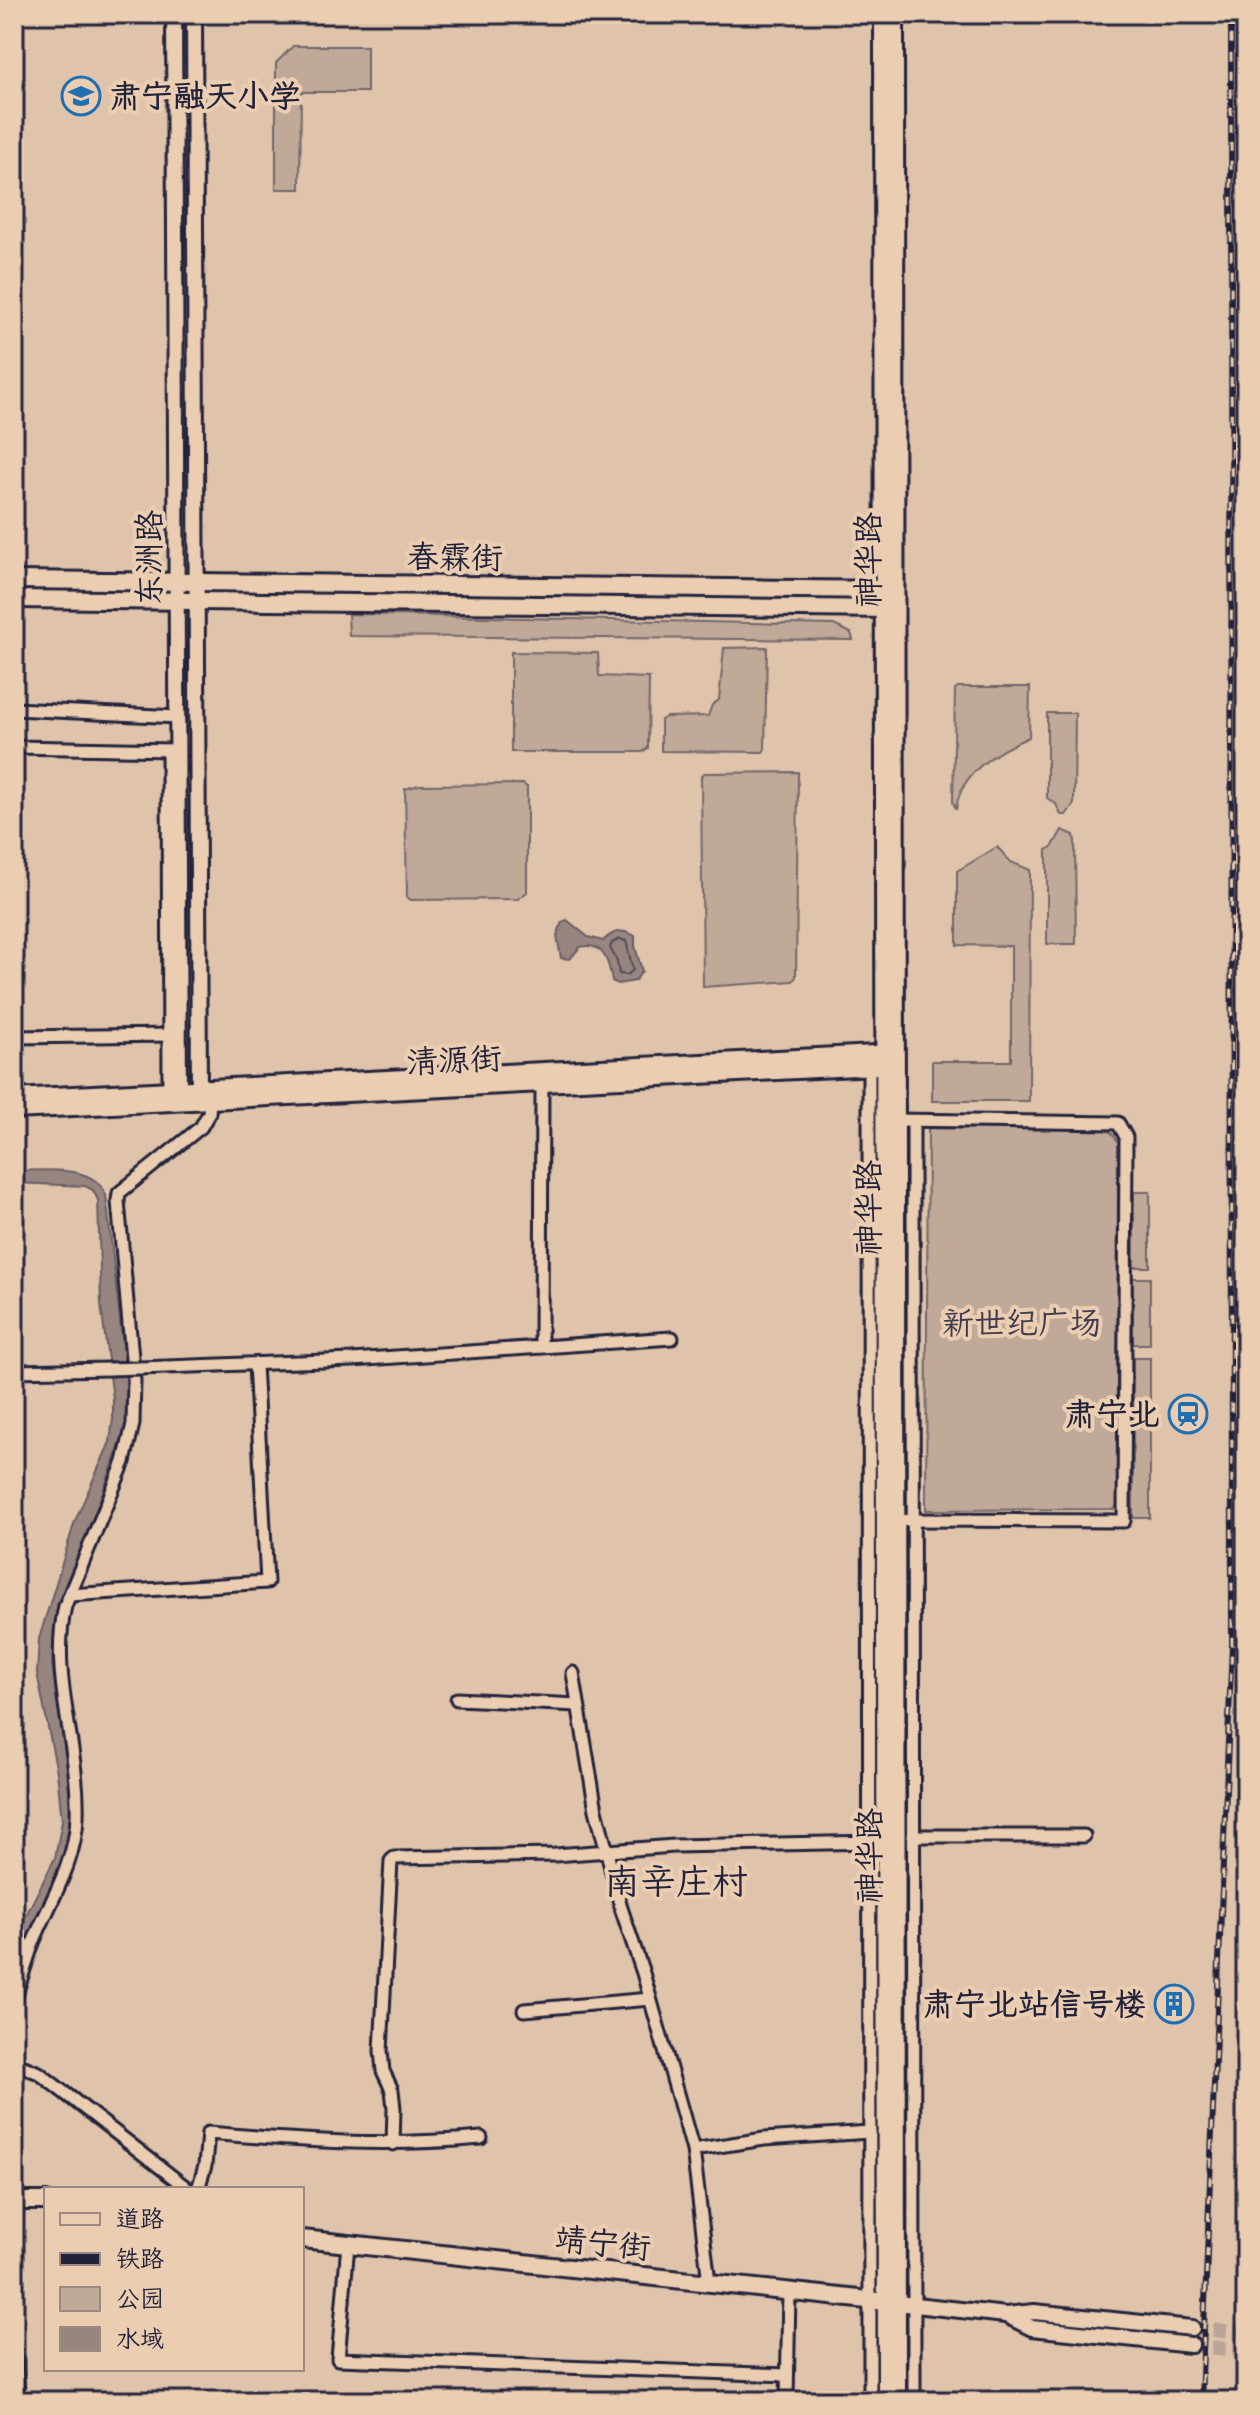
<svg xmlns="http://www.w3.org/2000/svg" width="1260" height="2415" viewBox="0 0 1260 2415" font-family="'Indie Flower','LXGW WenKai TC',sans-serif">
  <style>
    .green { fill: #c0a998; stroke: #71666a; stroke-width: 2 }
    .water { fill: #978580; stroke: #685d64; stroke-width: 2 }
    .lines { fill: none; stroke-linecap: round; stroke-linejoin: round }
    .shore { stroke: #514a57; stroke-width: 2 }
    .tertiary-tunnel { stroke: #b9a495; stroke-width: 14; stroke-dasharray: 14 7; stroke-linecap: butt }
    .minor-casing { stroke: #22223b; stroke-width: 17 }
    .tertiary-casing { stroke: #22223b; stroke-width: 20 }
    .secondary-casing { stroke: #22223b; stroke-width: 22 }
    .minor { stroke: #ebceb2; stroke-width: 11 }
    .tertiary { stroke: #ebceb2; stroke-width: 14 }
    .secondary { stroke: #ebceb2; stroke-width: 16 }
    .rail-casing { stroke: #22223b; stroke-width: 6 }
    .rail { stroke: #ebceb2; stroke-width: 3; stroke-dasharray: 9; stroke-linecap: butt }
    .minor-bridge-casing { stroke: #22223b; stroke-width: 17; stroke-linecap: butt }
    .minor-bridge { stroke: #ebceb2; stroke-width: 11 }
    .labels { text-anchor: middle; stroke-width: 8; stroke-linejoin: round; paint-order: stroke }
    .poi-label { font-size: 32px; font-weight: bold; fill: #22223b; stroke: #ebceb2; text-anchor: end }
    .street-label { font-size: 32px; fill: #22223b; stroke: #ebceb2 }
    .park-label { font-size: 32px; fill: #423d4e; stroke: #ebceb2 }
    .quarter-label { font-size: 36px; fill: #22223b; stroke: #ebceb2 }
  </style>
  <rect width="100%" height="100%" fill="#dfc4ab"/>
  <filter id="ink" filterUnits="userSpaceOnUse"><feTurbulence type="fractalNoise" baseFrequency=".0125" numOctaves="2"/><feDisplacementMap in="SourceGraphic" scale="16" xChannelSelector="R" yChannelSelector="G"/><feConvolveMatrix kernelMatrix="1 2 1 2 8 2 1 2 1" color-interpolation-filters="sRGB"/></filter>
  <g filter="url(#ink)">
    <g class="green">
      <polygon points="293,46 367,46 367,92 301,92 300,189 276,189 276,63"/>
      <polygon points="348,614 834,625 851,633 853,640 349,636"/>
      <polygon points="767,647 765,749 763,752 661,751 661,720 666,717 708,716 712,705 719,700 724,648"/>
      <polygon points="511,652 598,653 599,676 649,678 648,748 643,752 511,752"/>
      <path d="M958,687H1030L1029,737C997,751 960,772 956,810L953,802L955,689Z"/>
      <polygon points="1047,713 1075,713 1074,804 1066,815 1061,815 1056,804 1047,798"/>
      <polygon points="798,772 796,977 793,981 703,987 701,776 704,773"/>
      <polygon points="523,784 527,787 527,892 518,899 411,900 407,897 405,789 419,785"/>
      <polygon points="1062,830 1074,835 1075,841 1076,944 1047,944 1047,850 1053,846"/>
      <polygon points="997,847 1011,862 1030,870 1029,1101 932,1101 932,1061 1011,1061 1011,946 957,945 957,871"/>
      <polygon points="932,1128 1100,1129 1111,1132 1118,1142 1117,1505 1114,1509 926,1510 928,1129"/>
      <rect x="1134" y="1192" width="16" height="75"/>
      <rect x="1133" y="1278" width="17" height="66"/>
      <rect x="1133" y="1358" width="17" height="160"/>
    </g>
    <g class="water">
      <path d="M567,920L588,937L603,941C613,931 622,928 635,936V946L642,971L635,981L618,984L612,981C609,963 604,941 580,947L570,959L561,958L557,936L562,922Z"/>
      <path d="M14,1171C43,1171 94,1163 106,1195L126,1374L128,1406L125,1431L54,1626L52,1664L73,1796L71,1830L65,1862L14,1989V1939L55,1858L62,1821L57,1772L37,1673L39,1639L75,1521L110,1442L113,1419V1399L101,1305L98,1200L93,1190L85,1186L14,1183Z"/>
    </g>
    <g class="lines">
      <polygon class="shore" points="620,939 626,941 633,970 627,975 619,974 617,961 610,948 612,943"/>
      <g class="tertiary-tunnel">
        <polyline points="1192,2328 1246,2333"/>
        <polyline points="1191,2345 1246,2351"/>
      </g>
      <g class="minor-casing">
        <g id="minor">
          <polyline points="14,709 178,717"/>
          <polyline points="14,747 173,750"/>
          <polyline points="168,750 169,1090"/>
          <polyline points="14,1037 174,1035"/>
          <polyline points="869,1066 870,2401"/>
          <polyline points="896,1120 1118,1123 1126,1137 1124,1521 907,1520"/>
          <polyline points="913,1121 914,2401"/>
          <polyline points="541,1347 542,1083"/>
          <polyline points="140,1368 352,1360 672,1338"/>
          <polyline points="14,1371 109,1369"/>
          <polyline points="70,1595 267,1582 255,1364"/>
          <polyline points="573,1673 596,1810 607,1852 621,1908 643,1973 693,2150 709,2282"/>
          <polyline points="457,1699 577,1705"/>
          <polyline points="913,1836 1084,1836"/>
          <path d="M14,2001C20,1982 26,1962 33,1943C50,1901 75,1864 77,1818C80,1746 49,1678 65,1606L124,1462L133,1424L134,1380L118,1201L119,1193L201,1127L209,1113L210,1100"/>
          <polyline points="524,2010 650,1999"/>
          <polyline points="14,2063 39,2073 188,2189"/>
          <polyline points="393,2144 394,2108 392,2090 383,2071 381,2051 391,1861 394,1858 555,1855 674,1846 876,1842"/>
          <polyline points="693,2150 764,2139 870,2132"/>
          <path d="M198,2189L205,2166L208,2133C303,2141 385,2147 481,2138"/>
          <polyline points="348,2244 338,2359 787,2375"/>
          <polyline points="14,2350 19,2401"/>
          <polyline points="787,2401 789,2291"/>
        </g>
      </g>
      <g class="tertiary-casing">
        <g id="tertiary">
          <polyline points="174,14 179,1098"/>
          <polyline points="194,14 199,1096"/>
          <polyline points="897,2303 1006,2315 1034,2312 1192,2328"/>
          <polyline points="1006,2315 1032,2328 1191,2345"/>
        </g>
      </g>
      <g class="secondary-casing">
        <g id="secondary">
          <polyline points="883,14 886,2401"/>
          <polyline points="895,14 897,2401"/>
          <polyline points="14,580 894,590"/>
          <polyline points="14,599 892,609"/>
          <polyline points="14,1098 895,1053"/>
          <polyline points="14,1110 895,1065"/>
          <polyline points="14,2201 46,2201"/>
          <polyline points="302,2239 896,2303"/>
        </g>
      </g>
      <use href="#minor" class="minor"/>
      <use href="#tertiary" class="tertiary"/>
      <use href="#secondary" class="secondary"/>
      <g class="rail-casing">
        <polyline id="rail" points="1201,2401 1232,1644 1231,14"/>
      </g>
      <use href="#rail" class="rail"/>
      <g class="minor-bridge-casing">
        <polyline id="minor-bridge" points="109,1369 140,1368"/>
      </g>
      <use href="#minor-bridge" class="minor-bridge"/>
    </g>
  </g>
  <defs>
    <g id="school-ring" transform="scale(2)"><circle r="9.5" fill="#ebceb2" stroke="#1f6fb2" stroke-width="1.5"/><path d="M0-5L7-2L0 1L-7-2ZM-4 1L0 2.5L4 1V4Q0 6-4 4Z" fill="#1f6fb2"/></g>
    <g id="station-ring" transform="scale(2)"><circle r="9.5" fill="#ebceb2" stroke="#1f6fb2" stroke-width="1.5"/><path d="M-3-6H3Q5-6 5-4V2Q5 4 3 4L4.5 6H3L1.5 4h-3L-3 6H-4.5L-3 4Q-5 4-5 2V-4Q-5-6-3-6ZM-3.5-4v3h7v-3ZM-3.5 1v1.5H-2V1ZM2 1v1.5H3.5V1Z" fill="#1f6fb2"/></g>
    <g id="building-ring" transform="scale(2)"><circle r="9.5" fill="#ebceb2" stroke="#1f6fb2" stroke-width="1.5"/><path d="M-4-6H4V6H1V3H-1V6H-4ZM-2.5-4.3h1.7v1.8h-1.7ZM.8-4.3h1.7v1.8H.8ZM-2.5-1h1.7V.8h-1.7ZM.8-1h1.7V.8H.8Z" fill="#1f6fb2"/></g>
  </defs>
  <g fill-rule="evenodd">
    <use href="#school-ring" x="81" y="96"/>
    <use href="#station-ring" x="1188" y="1414"/>
    <use href="#building-ring" x="1174" y="2004"/>
  </g>
  <g class="labels">
    <g class="poi-label">
      <text x="109" y="107" text-anchor="start">肃宁融天小学</text>
      <text x="1160" y="1425">肃宁北</text>
      <text x="1146" y="2015">肃宁北站信号楼</text>
    </g>
    <g class="street-label">
      <text transform="translate(455 557) rotate(1)" y="11">春霖街</text>
      <text transform="translate(149 558) rotate(-90)" y="11">东洲路</text>
      <text transform="translate(868 560) rotate(-90)" y="11">神华路</text>
      <text transform="translate(454 1060) rotate(-3)" y="11">清源街</text>
      <text transform="translate(868 1208) rotate(-90)" y="11">神华路</text>
      <text transform="translate(869 1856) rotate(-90)" y="11">神华路</text>
      <text transform="translate(603 2243) rotate(6)" y="11">靖宁街</text>
    </g>
    <g class="park-label">
      <text x="1022" y="1334">新世纪广场</text>
    </g>
    <g class="quarter-label">
      <text x="676" y="1894">南辛庄村</text>
    </g>
  </g>
  <rect width="1260" height="2415" fill="none" stroke="#ebceb2" stroke-width="48"/>
  <rect x="24" y="24" width="1212" height="2367" fill="none" stroke="#22223b" stroke-width="3" filter="url(#ink)"/>
  <rect x="44" y="2187" width="260" height="184" fill="#ebceb2" stroke="#9b8982" stroke-width="2"/>
  <rect x="60" y="2213" width="40" height="12" fill="#ebceb2" stroke="#9b8982" stroke-width="2"/>
  <text x="116" y="2227" font-size="24" fill="#22223b">道路</text>
  <rect x="60" y="2253" width="40" height="12" fill="#22223b" stroke="#9b8982" stroke-width="2"/>
  <text x="116" y="2267" font-size="24" fill="#22223b">铁路</text>
  <rect x="60" y="2287" width="40" height="24" fill="#c0a998" stroke="#9b8982" stroke-width="2"/>
  <text x="116" y="2307" font-size="24" fill="#22223b">公园</text>
  <rect x="60" y="2327" width="40" height="24" fill="#978580" stroke="#9b8982" stroke-width="2"/>
  <text x="116" y="2347" font-size="24" fill="#22223b">水域</text>
</svg>
